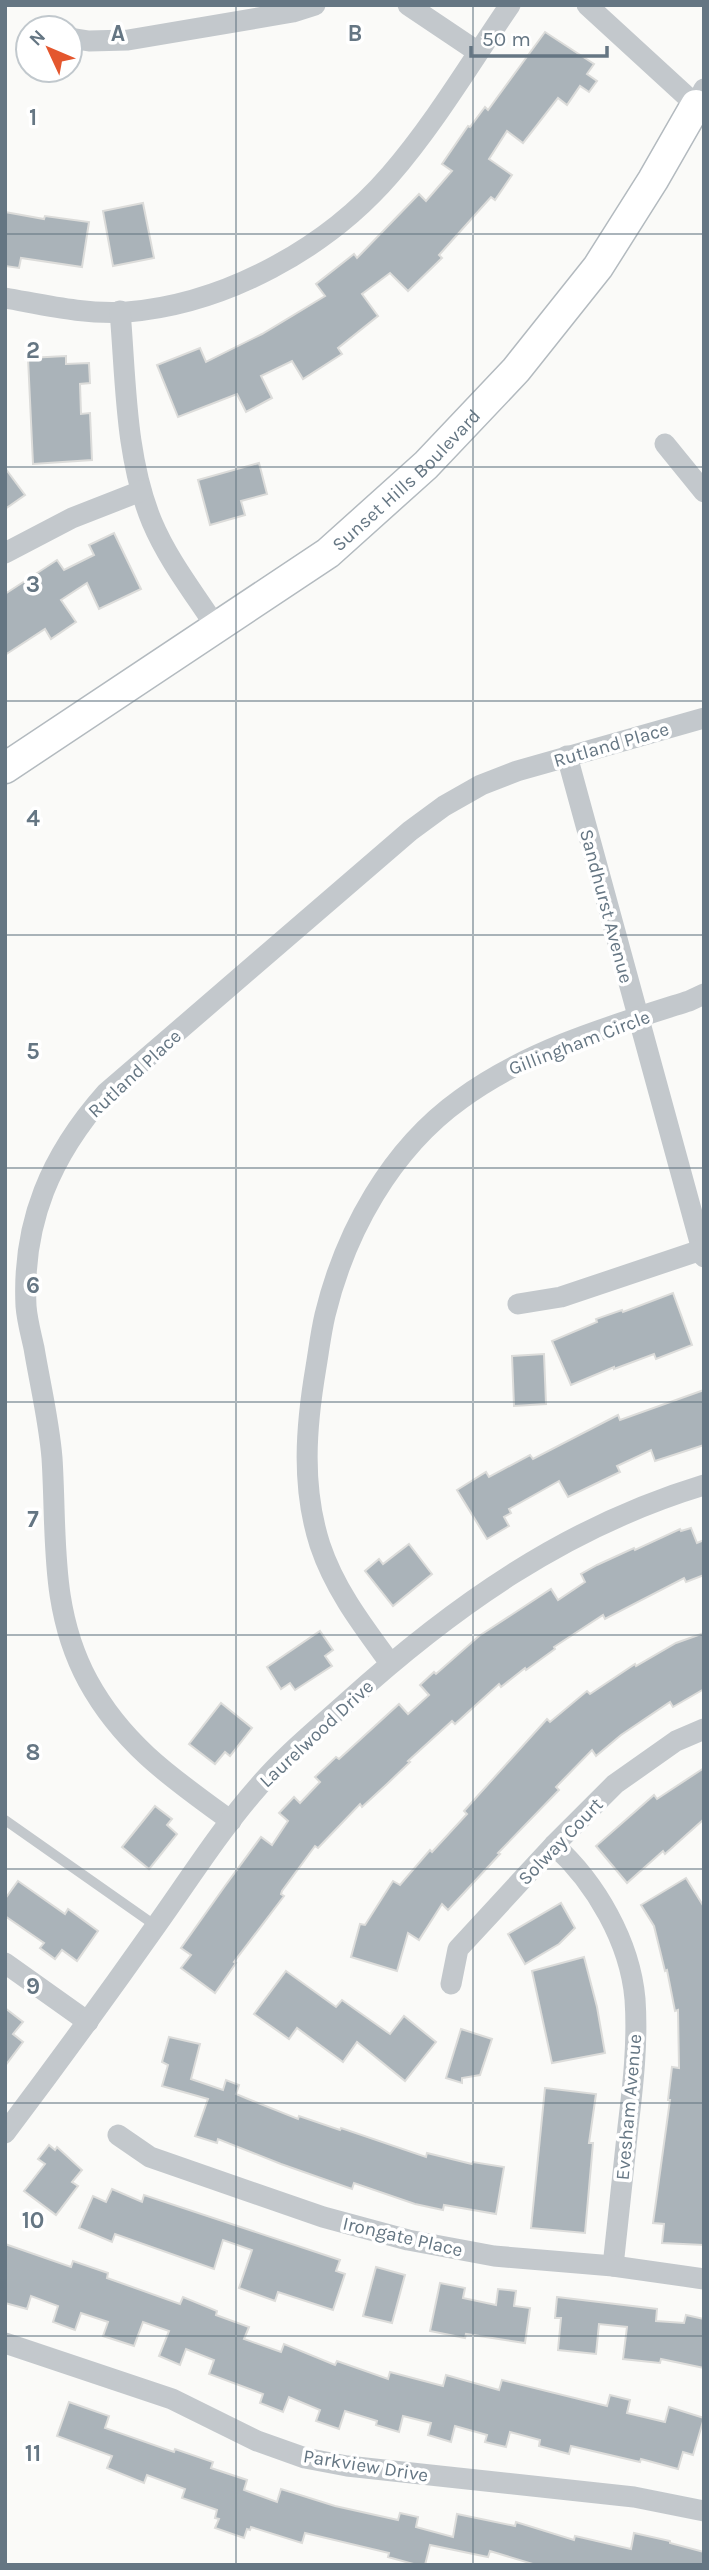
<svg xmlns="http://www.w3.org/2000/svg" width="709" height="2570" viewBox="0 0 709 2570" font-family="Karla,sans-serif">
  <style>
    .building { fill: #aab3b9; stroke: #dcdcda; stroke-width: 2 }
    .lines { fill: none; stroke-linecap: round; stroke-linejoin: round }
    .secondary-casing { stroke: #b3babf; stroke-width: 33 }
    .lane { stroke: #c3c8cc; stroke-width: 10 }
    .street { stroke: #c3c8cc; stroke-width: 21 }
    .secondary { stroke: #fff; stroke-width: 30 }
    .grid { fill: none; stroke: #657683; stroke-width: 2; stroke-opacity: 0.55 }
    .labels { text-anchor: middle; stroke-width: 7; stroke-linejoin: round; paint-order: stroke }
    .street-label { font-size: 19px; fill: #657683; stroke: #fff }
    .grid-label { font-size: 23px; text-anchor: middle; font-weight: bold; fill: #657683; stroke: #fff; stroke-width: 7; stroke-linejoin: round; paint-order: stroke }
  </style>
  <rect width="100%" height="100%" fill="#fafaf8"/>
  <g class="building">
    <polygon points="545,32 594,64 587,74 597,81 589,92 580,86 567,105 558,98 523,143 507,131 489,159 512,175 495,200 491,197 439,255 442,258 408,291 390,273 362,294 378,316 338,348 342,354 303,379 292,361 261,376 272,398 246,412 237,394 178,417 157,365 200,348 206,362 262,334 325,296 316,284 354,254 357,258 419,194 426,201 452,171 442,164 468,126 470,127 485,107 488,110"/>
    <polygon points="143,203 154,258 113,266 103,211"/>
    <polygon points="5,212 44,219 45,216 89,222 82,267 21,258 19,268 5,266"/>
    <polygon points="66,356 66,364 89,363 90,383 80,384 81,414 90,413 92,460 33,464 28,358"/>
    <polygon points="259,463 267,494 241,501 245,515 210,525 198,480"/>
    <polygon points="5,468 25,495 5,509"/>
    <polygon points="114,533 141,589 99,609 87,583 61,600 76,622 51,639 45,629 5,655 5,594 57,560 64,570 94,555 89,545"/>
    <polygon points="673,1293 692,1345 656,1359 654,1354 614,1369 614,1367 571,1385 552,1341 597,1322 596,1319 622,1310 623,1312"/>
    <polygon points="544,1354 546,1404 514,1406 512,1356"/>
    <polygon points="704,1390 704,1445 655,1461 651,1450 617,1466 620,1472 568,1497 559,1481 509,1509 511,1513 504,1517 509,1526 487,1539 457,1490 486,1472 489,1477 530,1455 533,1459 618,1415 620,1420"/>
    <polygon points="691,1528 697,1543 704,1540 704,1575 686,1582 684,1578 605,1619 603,1615 554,1647 555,1649 526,1670 525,1668 501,1687 499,1684 455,1724 452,1721 408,1761 410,1762 387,1784 362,1807 360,1804 318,1848 315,1846 282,1891 281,1894 284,1896 234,1962 236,1963 215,1993 181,1968 191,1955 181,1948 225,1886 261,1837 272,1845 288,1821 279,1813 294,1797 300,1803 320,1782 315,1777 336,1757 339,1759 399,1704 408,1714 429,1695 420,1685 434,1672 436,1674 479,1636 551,1589 558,1600 585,1582 581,1574 597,1565 634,1548 635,1550 680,1529 681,1531"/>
    <polygon points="409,1544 432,1574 393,1606 365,1571 379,1559 383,1564"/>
    <polygon points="320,1631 333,1650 325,1656 332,1666 295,1690 290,1683 281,1689 267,1667"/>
    <polygon points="704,1633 704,1689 673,1707 670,1702 621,1735 596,1756 592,1750 556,1787 559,1790 498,1853 500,1854 448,1910 442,1904 419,1940 408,1933 397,1971 351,1957 360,1924 365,1925 393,1881 400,1885 430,1850 432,1852 467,1814 464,1811 547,1719 550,1722 587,1691 590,1694 635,1664 636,1666 676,1643"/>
    <polygon points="221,1703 252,1728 230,1756 225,1752 215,1764 189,1744"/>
    <polygon points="704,1768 704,1819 665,1854 663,1851 627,1883 596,1846 654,1795 657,1799"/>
    <polygon points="155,1806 172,1819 167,1825 177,1834 149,1869 122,1847"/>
    <polygon points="686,1878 704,1907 704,2245 662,2243 664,2224 653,2223 670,2100 668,2100 672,2067 679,2068 678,2010 675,2011 667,1970 665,1971 654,1926 641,1905"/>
    <polygon points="18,1881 65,1914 68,1909 98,1931 77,1961 62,1950 55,1959 40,1948 44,1943 5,1916 5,1899"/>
    <polygon points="561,1903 575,1928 559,1944 525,1964 508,1934"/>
    <polygon points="584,1957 597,2007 605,2053 552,2063 532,1971"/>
    <polygon points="286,1971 336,2007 342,2000 390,2034 404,2016 436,2042 405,2081 357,2042 343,2062 297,2028 289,2039 254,2014"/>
    <polygon points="5,2008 23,2022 13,2034 23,2042 5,2066"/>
    <polygon points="461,2029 492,2039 480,2075 462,2078 462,2083 446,2078"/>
    <polygon points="169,2037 200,2044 191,2079 223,2090 226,2080 239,2085 236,2094 248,2099 298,2119 299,2116 340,2130 341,2128 426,2157 427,2153 472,2164 473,2162 504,2167 496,2214 444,2205 443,2210 415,2204 354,2183 352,2189 281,2164 218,2139 217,2143 195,2136 208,2099 162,2086 168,2065 162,2062"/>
    <polygon points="545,2088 596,2094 589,2143 593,2143 585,2233 531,2228"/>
    <polygon points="49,2145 55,2150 57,2147 82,2170 72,2182 78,2186 56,2215 24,2191 45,2164 38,2159"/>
    <polygon points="112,2189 142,2202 144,2195 340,2260 336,2271 345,2274 333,2310 278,2292 275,2301 239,2288 252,2250 223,2240 214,2269 115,2234 112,2242 79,2228 93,2196 106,2202"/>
    <polygon points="5,2244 71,2267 73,2261 108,2273 107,2278 180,2304 183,2297 217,2311 216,2315 249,2327 244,2339 281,2352 284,2344 335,2365 337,2361 388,2379 390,2372 443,2386 446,2375 499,2390 502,2380 607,2406 610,2395 630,2400 627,2413 665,2422 669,2407 704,2418 693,2455 683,2452 678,2469 641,2459 640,2462 571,2446 569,2454 539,2446 540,2440 510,2432 506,2447 485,2442 487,2435 455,2426 451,2442 428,2435 431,2423 403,2416 399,2432 376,2425 377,2421 345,2411 339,2429 316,2421 320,2410 289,2397 283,2412 260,2403 263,2394 209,2374 214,2360 186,2349 180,2365 159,2356 169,2331 143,2322 134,2346 103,2336 108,2322 81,2313 75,2330 53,2322 58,2306 31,2296 27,2309 5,2303"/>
    <polygon points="376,2267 405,2275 392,2323 363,2316"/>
    <polygon points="440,2283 465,2288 463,2298 496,2305 498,2289 516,2291 514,2306 530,2308 525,2343 466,2334 465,2338 430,2331"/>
    <polygon points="557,2297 657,2309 656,2321 684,2323 686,2315 704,2319 704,2368 661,2359 660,2363 623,2359 627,2327 599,2324 596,2354 558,2350 561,2318 555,2318"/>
    <polygon points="69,2402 109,2416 105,2428 174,2452 175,2449 213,2462 211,2468 247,2480 244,2490 277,2502 281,2489 335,2506 398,2520 400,2513 418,2517 416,2527 453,2537 457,2514 515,2526 516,2522 574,2540 575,2536 631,2549 634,2533 670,2541 670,2543 704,2552 704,2565 536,2565 490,2551 488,2557 430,2545 425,2565 417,2565 388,2557 389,2553 305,2533 302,2543 251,2527 250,2530 247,2529 244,2538 215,2528 219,2519 215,2518 217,2510 182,2498 185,2489 147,2475 144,2483 107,2468 112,2456 57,2436"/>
  </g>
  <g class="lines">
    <g class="secondary-casing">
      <g id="secondary">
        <path id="s1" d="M5,768L328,553L426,465L516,370L598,267L653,180L696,105"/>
      </g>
    </g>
    <polyline class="lane" points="5,1820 156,1926"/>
    <g class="street">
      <polyline points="408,5 478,52"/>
      <polyline points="587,5 696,105 704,89"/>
      <polyline points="70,38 89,41 128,40 293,12 315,5"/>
      <path d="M5,298C45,305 86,315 127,312C225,304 326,249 390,175C435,123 471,62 510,5"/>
      <path d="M120,311C126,381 125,457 152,522C168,560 194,593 216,627"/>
      <polyline points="665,444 704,492"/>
      <polyline points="5,553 72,518 141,491"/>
      <polyline points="567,756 704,1257"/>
      <polyline points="518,1304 561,1297 704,1249"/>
      <path d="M390,1663C363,1626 335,1590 320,1545C301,1486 306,1426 316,1367C319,1349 321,1332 325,1315C345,1232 391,1149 461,1099C528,1050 610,1026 689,1001L704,994"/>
      <path d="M231,1821C173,1779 123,1745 88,1681C49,1609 57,1536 52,1458C49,1421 40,1384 34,1348C31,1334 27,1320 26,1306C22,1222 51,1155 106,1093L410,831L444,806L481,785L517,771L704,718"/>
      <path d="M554,1845C596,1883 630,1942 635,1999C638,2042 633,2085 628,2127C623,2174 618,2220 613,2266"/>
      <polyline points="5,1963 88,2022"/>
      <polyline points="451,1984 458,1949 554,1845 615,1784 676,1741 704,1729"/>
      <path d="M5,2133C57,2064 108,1994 158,1923C190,1878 221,1829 258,1787C284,1756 316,1730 346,1703C452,1607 565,1527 704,1485"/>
      <polyline points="118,2135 150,2157 323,2217 408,2240 494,2256 613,2266 704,2279"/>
      <polyline points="5,2343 172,2399 257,2441 305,2458 347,2466 634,2497 704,2511"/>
    </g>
    <use href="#secondary" class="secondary"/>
  </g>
  <path class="grid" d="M236,5V2565M473,5V2565M5,234H704M5,467H704M5,701H704M5,935H704M5,1168H704M5,1402H704M5,1635H704M5,1869H704M5,2103H704M5,2336H704"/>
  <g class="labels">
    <g class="street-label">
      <text dy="7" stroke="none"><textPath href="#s1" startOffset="495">Sunset Hills Boulevard</textPath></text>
      <text transform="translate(611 744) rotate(-16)" y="7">Rutland Place</text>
      <text transform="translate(607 906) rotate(75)" y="7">Sandhurst Avenue</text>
      <text transform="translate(579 1042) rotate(-21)" y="7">Gillingham Circle</text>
      <text transform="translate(134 1073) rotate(-43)" y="7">Rutland Place</text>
      <text transform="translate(316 1733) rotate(-43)" y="7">Laurelwood Drive</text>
      <text transform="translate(560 1841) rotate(-46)" y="7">Solway Court</text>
      <text transform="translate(628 2107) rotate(-85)" y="7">Evesham Avenue</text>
      <text transform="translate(403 2236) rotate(13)" y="7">Irongate Place</text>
      <text transform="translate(366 2465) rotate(9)" y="7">Parkview Drive</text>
    </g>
  </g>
  <g class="grid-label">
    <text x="118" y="41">A</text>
    <text x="355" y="41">B</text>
    <text x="33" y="125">1</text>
    <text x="33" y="358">2</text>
    <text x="33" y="592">3</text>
    <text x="33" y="826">4</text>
    <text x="33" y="1059">5</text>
    <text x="33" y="1293">6</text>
    <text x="33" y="1527">7</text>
    <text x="33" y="1760">8</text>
    <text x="33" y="1994">9</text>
    <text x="33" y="2228">10</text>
    <text x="33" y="2461">11</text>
  </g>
  <rect width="709" height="2570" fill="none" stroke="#657683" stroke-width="14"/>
  <g transform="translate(49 49) rotate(314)"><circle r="33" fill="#ffffff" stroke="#c1c8cd" stroke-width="2"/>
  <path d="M0-5L12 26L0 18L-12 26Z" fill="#e4572e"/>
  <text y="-10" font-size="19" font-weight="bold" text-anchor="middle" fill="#657683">N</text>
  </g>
  <path d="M471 46v10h136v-10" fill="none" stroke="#657683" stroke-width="3.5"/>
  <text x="482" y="46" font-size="21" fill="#657683" stroke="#ffffff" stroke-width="5" paint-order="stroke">50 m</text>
</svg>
